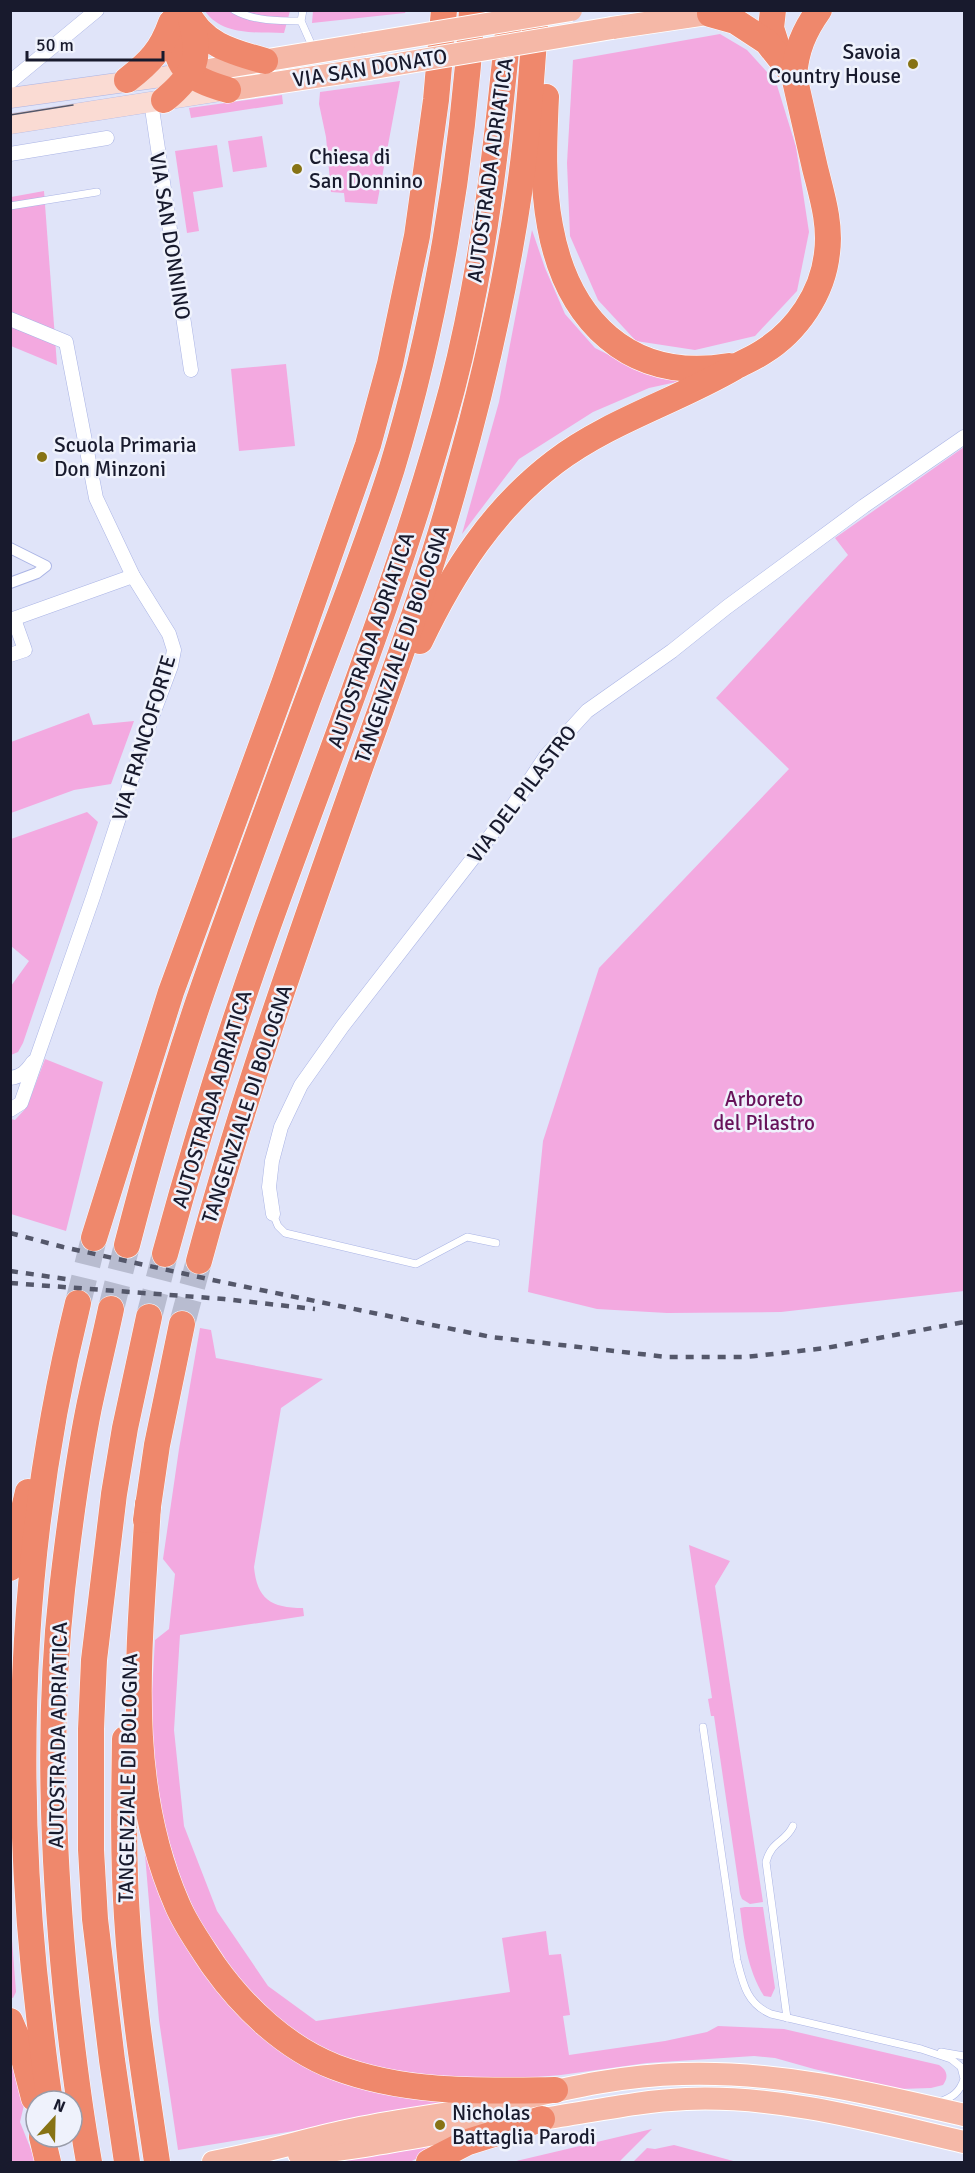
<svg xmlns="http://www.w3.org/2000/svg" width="975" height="2173" viewBox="0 0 975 2173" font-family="Signika,sans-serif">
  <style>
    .green { fill: #f3a9e0 }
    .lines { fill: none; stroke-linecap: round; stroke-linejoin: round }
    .motorway-tunnel { stroke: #b8bcd0; stroke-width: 26; stroke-dasharray: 26 13; stroke-linecap: butt }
    .service-casing { stroke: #aab4e5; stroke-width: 8 }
    .pedestrian-casing { stroke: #aab4e5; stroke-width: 12 }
    .minor-casing { stroke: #aab4e5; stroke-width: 15 }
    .secondary-casing { stroke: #aab4e5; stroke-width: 21 }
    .primary-casing { stroke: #fff; stroke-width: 24 }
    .motorway-casing { stroke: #fff; stroke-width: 27 }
    .service { stroke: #fff; stroke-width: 7 }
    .pedestrian { stroke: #fff; stroke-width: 10 }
    .minor { stroke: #fff; stroke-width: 14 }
    .secondary { stroke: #fadbd3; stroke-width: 20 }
    .primary { stroke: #f5b8a7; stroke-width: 22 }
    .motorway { stroke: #ef886c; stroke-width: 26 }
    .tram { stroke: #54576a; stroke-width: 1.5 }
    .rail { stroke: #54576a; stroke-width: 4.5; stroke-dasharray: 8 8; stroke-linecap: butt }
    .primary-bridge-casing { stroke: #fff; stroke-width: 24; stroke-linecap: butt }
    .primary-bridge { stroke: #f5b8a7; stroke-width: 22 }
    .poi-dot { fill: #877315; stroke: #eff2fc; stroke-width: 2 }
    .labels { text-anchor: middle; stroke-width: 5; stroke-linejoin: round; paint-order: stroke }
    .poi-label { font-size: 21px; fill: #181a2d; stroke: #eff2fc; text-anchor: start }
    .street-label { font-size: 21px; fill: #181a2d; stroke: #eff2fc }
    .park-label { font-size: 21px; fill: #671159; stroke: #eff2fc }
  </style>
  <rect width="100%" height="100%" fill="#e0e4f9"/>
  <g class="green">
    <path d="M205,11H290L284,33C257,32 222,36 205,11Z"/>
    <polygon points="313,11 406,10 406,11 405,13 312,23"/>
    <polygon points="720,34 747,50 776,82 796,147 809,232 797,291 755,336 695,350 636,341 598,300 570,236 567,163 573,60"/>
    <polygon points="400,81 377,204 345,202 344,193 331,192 326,137 319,104 320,92"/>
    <polygon points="282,95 283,104 191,118 189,108"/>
    <polygon points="262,136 267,167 233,172 228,141"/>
    <polygon points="217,145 223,187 193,192 199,231 187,233 175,151"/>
    <polygon points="44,191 57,365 11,346 11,197"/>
    <polygon points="532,230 545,268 565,314 595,348 639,370 681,381 649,388 593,412 519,459 462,534 499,402"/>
    <polygon points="286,364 295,446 239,451 231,369"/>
    <polygon points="964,447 964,1291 781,1312 667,1313 597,1309 528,1292 543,1141 599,968 789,769 716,698 848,555 835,538"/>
    <polygon points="89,713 93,725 134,721 111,784 74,790 11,813 11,742"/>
    <polygon points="87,812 98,822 23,1043 18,1052 11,1055 11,986 29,961 11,946 11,839"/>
    <polygon points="45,1059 103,1082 66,1231 11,1214 11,1119 15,1120 27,1107"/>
    <path d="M200,1328L211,1330L216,1358L323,1379L281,1408L254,1567C257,1599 271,1608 303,1608L304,1616L180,1635L174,1730L184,1826L217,1911L268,1986L316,2021L510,1992L502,1938L546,1931L549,1955L561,1954L570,2015L563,2016L569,2055L665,2041L707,2032L718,2026L784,2029L939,2065C947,2070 949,2077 943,2085L931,2088L900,2089L814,2069L775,2058L754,2056L647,2063L561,2075L490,2081L400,2077L335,2057L262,2010L203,1929L183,1885L160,1813L155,1776L151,1709L155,1640L169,1629L175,1574L163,1559L179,1449Z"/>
    <polygon points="689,1545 730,1561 715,1586 763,1902 750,1904 742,1899 740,1894 714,1716 711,1716 708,1699 712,1698"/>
    <polygon points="144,1843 255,2029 464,2103 178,2150 159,2020"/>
    <path d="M745,1907H763L775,1988L771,1997L764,1996C747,1969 744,1939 740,1908Z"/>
    <polygon points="11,1926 16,1992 13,1998 10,1997"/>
    <polygon points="10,2048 24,2105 20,2122 36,2162 11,2162"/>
    <polygon points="652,2129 619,2162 512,2162"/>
    <polygon points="446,2140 443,2144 410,2162 337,2162"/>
    <polygon points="674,2145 737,2162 633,2162 647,2148 655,2149"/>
  </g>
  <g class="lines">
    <g class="motorway-tunnel">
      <polyline points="78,1303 94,1238"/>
      <polyline points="111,1309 127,1245"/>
      <polyline points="149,1317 165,1254"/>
      <polyline points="182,1324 199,1261"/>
    </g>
    <g class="service-casing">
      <g id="service">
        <path d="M234,10C253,21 279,21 301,21"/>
        <polyline points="303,10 301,21 313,48"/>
        <polyline points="10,206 97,192"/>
        <polyline points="273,1214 278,1226 285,1233 416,1264 467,1237 496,1243"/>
        <path d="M703,1727L737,1960C743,1984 747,2004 771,2014L921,2049L951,2059L961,2067L964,2079C960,2092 952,2098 939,2102"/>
        <path d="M787,2018L766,1862C772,1840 785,1843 793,1826"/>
        <polyline points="941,2052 964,2056"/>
      </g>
    </g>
    <g class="pedestrian-casing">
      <polyline id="pedestrian" points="10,548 46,566 37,573 10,583"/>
    </g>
    <g class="minor-casing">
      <g id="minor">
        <polyline points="10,82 97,10"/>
        <polyline points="151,102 191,370"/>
        <polyline points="10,154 107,138"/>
        <polyline points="10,319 66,342 96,498 133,576 169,634 174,650 171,666 153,714 93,897 21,1103 10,1110"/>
        <polyline points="10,620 133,576"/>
        <polyline points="10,655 25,650 14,619"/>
        <path d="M10,1078C21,1077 27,1071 33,1062"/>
        <polyline points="273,1214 269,1187 272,1161 281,1127 301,1085 342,1027 508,813 546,756 587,711 672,651 727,607 864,506 964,437"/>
      </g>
    </g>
    <g class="secondary-casing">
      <g id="secondary">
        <polyline points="10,98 190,73"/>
        <polyline points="10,124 227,90"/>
      </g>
    </g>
    <g class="primary-casing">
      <g id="primary">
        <polyline points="612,28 727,11"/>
        <polyline points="190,73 365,44"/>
        <polyline points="228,90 368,69"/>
        <path d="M299,2154C358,2149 415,2137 474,2127C497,2123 520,2122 542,2119C590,2112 638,2101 686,2099C781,2095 873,2121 964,2142"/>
        <path d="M213,2162C258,2154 301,2141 346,2131C395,2120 445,2115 494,2105C556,2091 618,2075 682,2074C780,2071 870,2093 964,2115"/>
      </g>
    </g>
    <g class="motorway-casing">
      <g id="motorway">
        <path d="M186,10C201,44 232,52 265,61"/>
        <polyline points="773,10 771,28 780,56"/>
        <polyline points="710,14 735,21 767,42 794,76"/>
        <path d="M172,22C176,67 183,77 228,90"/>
        <path d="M127,80C150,62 161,51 171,23"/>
        <path d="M546,97C544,140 542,184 550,226C567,320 629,383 729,366"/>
        <path d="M164,100C195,75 202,57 191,20"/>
        <path d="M420,641C453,572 493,509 555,462C609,421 677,401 735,367C744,362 754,358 763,352C797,331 823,293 827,253C831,224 822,196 815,168C808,137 801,106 794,76C796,50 804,31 819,10"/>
        <polyline points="94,1238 171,992 284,684 368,445 390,364 417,236 436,100 444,10"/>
        <path d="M127,1245C148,1164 171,1083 198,1003C233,901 271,800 308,699C337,622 367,547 392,468C436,323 463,162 472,10"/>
        <path d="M165,1254C194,1147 227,1041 264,937C329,755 402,576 452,389C484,266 498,137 510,10"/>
        <path d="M199,1261C244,1093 303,929 361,765C395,670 430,576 456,480C483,385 505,289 519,193C528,132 532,71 536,10"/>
        <path d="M148,1504C141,1639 121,1776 177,1904C186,1926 201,1946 214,1966C244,2008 286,2048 335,2067C406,2094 480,2091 555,2090"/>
        <polyline points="146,1520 157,1445 182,1324"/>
        <polyline points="10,1568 28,1492"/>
        <path d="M125,1739C124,1798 123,1858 127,1917C132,2000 145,2081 157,2162"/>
        <polyline points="10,2021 21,2047 34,2098"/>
        <path d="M50,2101C43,2058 39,2014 34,1970C12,1748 24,1521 78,1303"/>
        <polyline points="42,2137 48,2162"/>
        <path d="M89,2162C79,2106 72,2049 66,1992C53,1859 47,1723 62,1590C69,1529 77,1467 89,1407C96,1374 104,1342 111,1309"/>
        <polyline points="127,2162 112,2060 95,1919 91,1850 91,1729 94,1660 114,1494 125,1428 149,1317"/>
        <polyline points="429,2162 468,2142 542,2119"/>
      </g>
    </g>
    <use href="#service" class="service"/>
    <use href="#pedestrian" class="pedestrian"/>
    <use href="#minor" class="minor"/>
    <use href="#secondary" class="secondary"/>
    <use href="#primary" class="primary"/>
    <use href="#motorway" class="motorway"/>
    <polyline class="tram" points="10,115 73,105"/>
    <g class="rail">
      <polyline points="10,1233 63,1247 222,1282 491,1337 667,1357 746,1357 826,1348 964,1322"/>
      <polyline points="10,1271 73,1280"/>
      <polyline points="10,1283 224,1299 315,1309"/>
    </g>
    <g class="primary-bridge-casing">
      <g id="primary-bridge">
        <polyline points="365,44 571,10"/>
        <polyline points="368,69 612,28"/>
      </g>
    </g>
    <use href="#primary-bridge" class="primary-bridge"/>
  </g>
  <g class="poi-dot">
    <circle cx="913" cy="64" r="6"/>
    <circle cx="297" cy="169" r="6"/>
    <circle cx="42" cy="457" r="6"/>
    <circle cx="440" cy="2125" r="6"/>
  </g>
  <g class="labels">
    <g class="poi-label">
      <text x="901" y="59" text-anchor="end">Savoia<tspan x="901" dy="24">Country House</tspan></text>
      <text x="309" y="164">Chiesa di<tspan x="309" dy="24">San Donnino</tspan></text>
      <text x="54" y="452">Scuola Primaria<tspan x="54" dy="24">Don Minzoni</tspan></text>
      <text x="452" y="2120">Nicholas<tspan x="452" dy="24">Battaglia Parodi</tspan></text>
    </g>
    <g class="street-label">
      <text transform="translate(370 68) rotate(-9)" y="7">VIA SAN DONATO</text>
      <text transform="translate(490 170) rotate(-82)" y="7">AUTOSTRADA ADRIATICA</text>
      <text transform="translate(170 236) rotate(81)" y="7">VIA SAN DONNINO</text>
      <text transform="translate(371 640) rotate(-71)" y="7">AUTOSTRADA ADRIATICA</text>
      <text transform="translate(402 644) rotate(-71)" y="7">TANGENZIALE DI BOLOGNA</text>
      <text transform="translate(144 738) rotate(-73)" y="7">VIA FRANCOFORTE</text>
      <text transform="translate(522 794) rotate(-53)" y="7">VIA DEL PILASTRO</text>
      <text transform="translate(212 1099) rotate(-73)" y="7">AUTOSTRADA ADRIATICA</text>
      <text transform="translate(247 1104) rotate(-72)" y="7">TANGENZIALE DI BOLOGNA</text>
      <text transform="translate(58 1735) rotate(-89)" y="7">AUTOSTRADA ADRIATICA</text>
      <text transform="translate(128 1778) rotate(-89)" y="7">TANGENZIALE DI BOLOGNA</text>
    </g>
    <g class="park-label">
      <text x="764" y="1106">Arboreto<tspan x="764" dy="24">del Pilastro</tspan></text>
    </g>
  </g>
  <rect width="975" height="2173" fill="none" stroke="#181a2d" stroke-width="24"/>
  <g transform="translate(54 2119) rotate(22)"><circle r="28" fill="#eff2fc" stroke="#999ca9" stroke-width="1.5"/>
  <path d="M0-4.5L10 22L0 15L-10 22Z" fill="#877315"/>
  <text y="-9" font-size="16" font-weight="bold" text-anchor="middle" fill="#181a2d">N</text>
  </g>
  <path d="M27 51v9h136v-9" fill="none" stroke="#181a2d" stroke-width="3"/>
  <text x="36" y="51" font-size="18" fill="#181a2d" stroke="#eff2fc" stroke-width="4.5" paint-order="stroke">50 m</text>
</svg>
